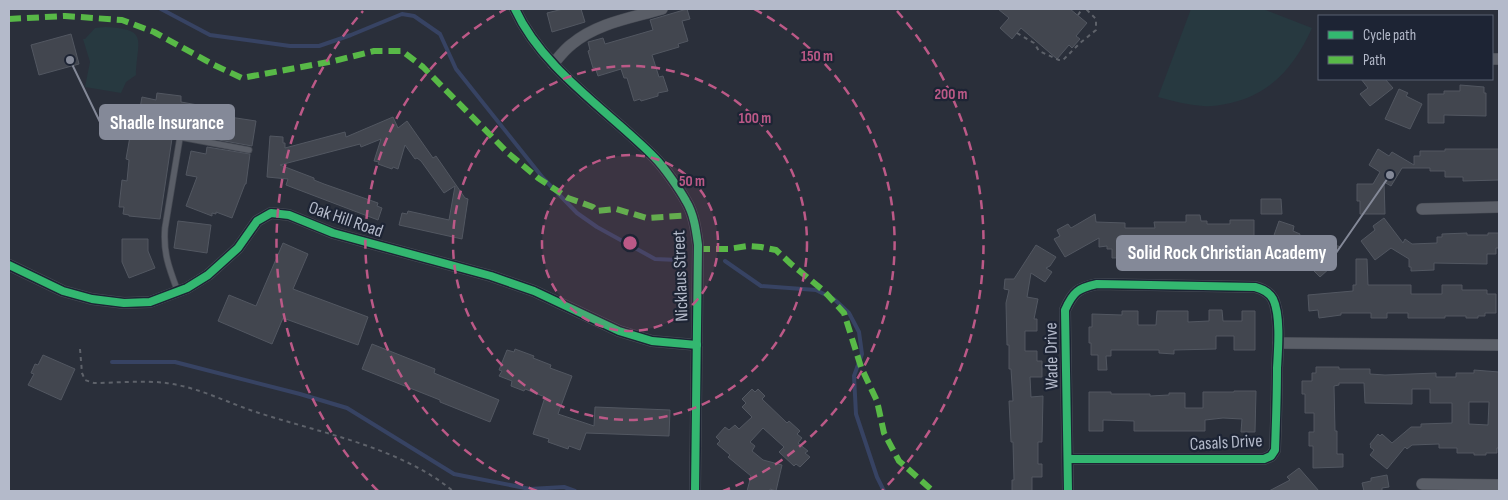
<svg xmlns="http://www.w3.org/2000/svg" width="1508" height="500" viewBox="0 0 1508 500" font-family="'Sofia Sans Condensed',sans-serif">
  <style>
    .green { fill: #273940 }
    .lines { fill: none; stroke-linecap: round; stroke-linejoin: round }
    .stream { stroke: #374363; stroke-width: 4 }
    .building { fill: #42464f; stroke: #525761; fill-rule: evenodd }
    .service-casing { stroke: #464a53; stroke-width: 7 }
    .minor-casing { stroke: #464a53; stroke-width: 12 }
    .path { stroke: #5e626a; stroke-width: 2; stroke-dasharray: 4 4; stroke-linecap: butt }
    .service { stroke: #5a5e67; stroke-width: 5.5 }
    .minor { stroke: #5a5e67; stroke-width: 11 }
    .quiet { stroke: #58b947; stroke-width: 6; stroke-dasharray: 12 6; stroke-linecap: butt }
    .cycleway-casing { stroke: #1d2434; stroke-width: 11 }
    .cycleway { stroke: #33b770; stroke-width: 8 }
    .ring { fill: none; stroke: #bc5987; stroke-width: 2.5; stroke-dasharray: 9 6 }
    .labels { text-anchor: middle; stroke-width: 4.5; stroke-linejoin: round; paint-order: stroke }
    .street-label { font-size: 18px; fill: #b4baca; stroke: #1d2434 }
    .centre { fill: #bc5987; stroke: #1d2434; stroke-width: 2.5 }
    .ring-label { font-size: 15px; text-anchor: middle; font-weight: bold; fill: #bc5987; stroke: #1d2434; stroke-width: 4.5; stroke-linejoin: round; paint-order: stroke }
    .leader { fill: none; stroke: #848998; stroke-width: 2 }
    .callout-dot { fill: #848998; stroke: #1d2434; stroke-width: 2 }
    .callout { fill: #848998; stroke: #848998; stroke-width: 2 }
    .callout-label { font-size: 19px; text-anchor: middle; font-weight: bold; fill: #fff }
  </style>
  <rect width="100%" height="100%" fill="#2a2f3a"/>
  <g class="green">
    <path d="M1191,9H1263L1312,28C1296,63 1276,89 1238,101C1227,104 1215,107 1203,106C1188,105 1173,101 1158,97Z"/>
    <path d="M105,27C150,29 137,40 136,75L126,82L121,93L85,87L90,62L83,39H85L95,28Z"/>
  </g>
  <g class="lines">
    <g class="stream">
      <polyline points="161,9 210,35 290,46 319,46 351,35 402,14 414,16 440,34 456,69 543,178 577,213 597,227 655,259 678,260"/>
      <polyline points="725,261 761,286 816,290 834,299 849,313 859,332 862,354 854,376 856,414 877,477 884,491"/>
      <polyline points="112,362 175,362 300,394 347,408 454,474 530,489 564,487 575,491"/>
    </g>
  </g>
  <g class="building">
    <polygon points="563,9 581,9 585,22 552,32 547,13"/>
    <polygon points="687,9 690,19 682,21 688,41 678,44 679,47 652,55 659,77 663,76 668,91 658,93 658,96 641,101 640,99 634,101 627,78 624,78 621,69 598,76 595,67 593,68 588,51 590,50 588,42 603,38 605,44 653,30 650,20"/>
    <polygon points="998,9 1070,9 1087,23 1076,36 1080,39 1072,48 1069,45 1057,59 1021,28 1012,39 1000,28 1009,18"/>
    <polygon points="71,34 79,64 39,75 31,45"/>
    <polygon points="1361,79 1385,79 1393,88 1370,106 1360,94 1368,88"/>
    <polygon points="1460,85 1484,87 1484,93 1486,93 1486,116 1444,115 1444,123 1428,123 1428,94 1444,94 1444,91 1460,91"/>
    <polygon points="1399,89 1408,93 1406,96 1422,104 1410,129 1385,119"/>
    <polygon points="157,93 181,96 181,102 209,107 208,110 224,113 223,116 256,121 252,146 208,138 209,135 207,134 207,131 174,125 160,219 129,216 129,215 123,214 124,207 119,207 122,180 127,181 129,160 126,159 135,108 140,108 142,97 156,100"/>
    <polygon points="393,117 398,128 407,121 433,158 436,156 465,198 468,199 462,239 399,225 402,213 407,214 408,211 449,220 455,186 444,193 421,161 417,158 415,159 405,145 398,169 393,167 392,169 378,164 379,162 374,161 381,139 361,147 360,144 280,165 314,178 314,180 324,184 378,203 377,206 382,208 378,220 286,185 288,179 267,177 270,136 283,137 283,143 285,143 285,148 345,132 346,137"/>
    <polygon points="207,147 250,154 246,184 245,184 232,218 216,212 216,214 212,213 212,216 186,206 197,177 186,175 191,151 206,154"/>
    <polygon points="1378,149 1389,156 1392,152 1414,165 1414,156 1420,156 1420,151 1445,151 1445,149 1499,149 1499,180 1463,181 1463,177 1445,177 1445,171 1430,171 1430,168 1402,168 1391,186 1384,182 1385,214 1360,214 1360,201 1357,201 1357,184 1373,184 1380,172 1369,165"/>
    <polygon points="1261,199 1281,199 1282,214 1261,214"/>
    <polygon points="1095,214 1096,222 1125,223 1125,228 1155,228 1154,222 1186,222 1186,215 1200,215 1201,221 1207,221 1207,224 1230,224 1230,220 1254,220 1254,237 1241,237 1241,251 1214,251 1214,259 1196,258 1196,246 1175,246 1175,257 1112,258 1112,249 1107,249 1107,246 1099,247 1099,238 1065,257 1054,239 1060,236 1057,230 1068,224 1071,228"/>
    <polygon points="1384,218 1403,243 1405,239 1412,244 1437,243 1437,237 1442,237 1442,234 1467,233 1467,235 1488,235 1488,233 1499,233 1499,248 1496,248 1496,254 1487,254 1487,264 1434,263 1434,270 1411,271 1411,267 1409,267 1409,259 1391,248 1375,260 1361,241 1375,230 1373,226"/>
    <polygon points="178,221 211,225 207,253 174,248"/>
    <polygon points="1279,221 1294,226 1293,231 1300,234 1294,252 1280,248 1277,257 1260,251 1264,238 1272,241"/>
    <polygon points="122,239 148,239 148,251 155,268 129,278 122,262"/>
    <polygon points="1316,239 1341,247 1326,262 1331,267 1320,277 1309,266 1311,264 1301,254"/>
    <polygon points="283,243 308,254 293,289 368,317 358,345 283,318 272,344 218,321 229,295 256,306"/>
    <polygon points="1036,245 1056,257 1050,266 1046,268 1052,272 1045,282 1031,273 1027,297 1038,299 1034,319 1037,319 1037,331 1025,331 1025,351 1037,351 1037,361 1042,361 1042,377 1030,377 1031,397 1043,396 1042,442 1038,442 1038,464 1042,464 1042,477 1032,477 1032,491 1012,491 1012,480 1014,480 1013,442 1011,442 1009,401 1013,401 1011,369 1009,369 1009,345 1007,345 1006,303 1009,290 1004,289 1005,279 1014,279"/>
    <polygon points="1356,259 1367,259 1368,285 1411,285 1411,294 1442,294 1442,285 1462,285 1462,290 1487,290 1487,294 1496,294 1496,313 1485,313 1485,316 1478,316 1478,318 1466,318 1466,316 1445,316 1445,318 1408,318 1408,313 1387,313 1387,318 1371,318 1371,313 1341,313 1341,315 1319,318 1318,310 1309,311 1308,295 1353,291 1353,285 1356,285"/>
    <polygon points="1209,310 1222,310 1223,321 1242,321 1242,311 1255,311 1255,350 1234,350 1234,336 1216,336 1216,349 1174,350 1174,354 1159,353 1159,350 1111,350 1111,356 1106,356 1107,370 1098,370 1098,355 1091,355 1091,343 1089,343 1089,327 1092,327 1092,314 1122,315 1122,311 1138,311 1138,325 1156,325 1157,311 1188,311 1188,322 1209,321"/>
    <polygon points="372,344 435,369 434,373 499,400 490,422 440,402 440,400 362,369"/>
    <polygon points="515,349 534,356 533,358 551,365 550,368 572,376 558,414 594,426 595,407 670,410 669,436 586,433 580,450 569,446 568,449 548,442 549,439 533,434 545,397 525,389 524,391 511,386 512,381 499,376 502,371 499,370 507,350 514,352"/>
    <polygon points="43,355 75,369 61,400 28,385 34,374 31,373 35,364 38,365"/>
    <path d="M1316,367H1339V369H1370V374L1385,375L1436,373V377H1456V373H1474V370L1499,372V448H1497V453H1486V455H1474V453H1457V448H1439V444L1412,445L1407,449L1405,447L1387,469L1370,455L1374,450L1370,447L1371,446L1370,444L1378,434L1380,436L1382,434L1392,443L1411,427H1421V424L1452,423V403H1430V389H1412V404L1365,403L1364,383H1339V385L1334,386L1335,431H1337V454H1343V467L1313,468V446H1309V432H1314V413H1305V394H1302V381H1312V373H1316ZM1469,402H1489L1488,425L1469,424Z"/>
    <polygon points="752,389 755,392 758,389 765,396 762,399 787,423 789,421 800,431 797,434 802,438 798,443 808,451 805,453 810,457 800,467 796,464 794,466 779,452 784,447 763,428 750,442 755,446 752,451 763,460 782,465 776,491 770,489 770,491 747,491 751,476 728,457 730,455 717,444 720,441 716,437 725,427 729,430 735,425 739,429 752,417 742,407 746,403 742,399"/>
    <polygon points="1234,391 1256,391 1255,432 1241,432 1242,419 1223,418 1205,420 1205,431 1134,431 1134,421 1103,420 1103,431 1089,431 1089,392 1111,392 1111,394 1150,394 1150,396 1169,395 1169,393 1185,393 1185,408 1203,408 1203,392 1234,392"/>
    <polygon points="1299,468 1319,491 1269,491 1290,480 1287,477"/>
    <polygon points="1387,475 1389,487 1382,488 1382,491 1364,491 1362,483 1371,481 1371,478"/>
  </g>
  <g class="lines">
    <g class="service-casing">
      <path id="service" d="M178,292C169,268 163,253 165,228L180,137L249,150"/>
    </g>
    <g class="minor-casing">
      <g id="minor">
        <path d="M515,9C543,70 609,111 655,158C664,167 680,190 686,201C694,214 696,230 698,245L695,491"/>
        <polyline points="1492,59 1499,59"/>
        <path d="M553,64C559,57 565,49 572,44C597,23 631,18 662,9"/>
        <polyline points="1422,209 1499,207"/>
        <polyline points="9,265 63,291 92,299 124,303 150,302 187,288 208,275 238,248 257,221 271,213 289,215 333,233 491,276 534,291 619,331 652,341 697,345"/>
        <polyline points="1278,343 1499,345"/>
        <polyline points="1422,484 1499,485"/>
        <path d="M1068,491L1065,310C1073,292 1078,288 1097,284L1255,287C1263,289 1269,292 1273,299C1281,315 1278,351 1277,368C1277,396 1276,423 1275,450L1271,456L1264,459H1068"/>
      </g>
    </g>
    <g class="path">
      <polyline points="1078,15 1082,9"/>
      <polyline points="1017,33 1034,43 1039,51 1059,60 1063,60 1080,43 1096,30 1096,19 1086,9"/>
      <path d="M80,349L82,373L85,380L94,383C116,383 144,380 166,383C197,387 224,401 253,411C319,433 398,446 453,491"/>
    </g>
    <use href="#service" class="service"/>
    <use href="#minor" class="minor"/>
    <g class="quiet">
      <polyline points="9,19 65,16 122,20 154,32 214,65 242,78 334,61 374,51 402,51 423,67 508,153 538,178 568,198 593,207 597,211 616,209 647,218 693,215"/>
      <polyline points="698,249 728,249 748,246 761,247 776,250 791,264 824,291 844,313 861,367 877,401 884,433 899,461 933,491"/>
    </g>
    <g class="cycleway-casing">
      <g id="cycleway">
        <path d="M515,9C543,70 609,111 655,158C664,167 680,190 686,201C694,214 696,230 698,245L695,491"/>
        <polyline points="9,265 63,291 92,299 124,303 150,302 187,288 208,275 238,248 257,221 271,213 289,215 333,233 491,276 534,291 619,331 652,341 697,345"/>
        <path d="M1068,491L1065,310C1073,292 1078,288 1097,284L1255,287C1263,289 1269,292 1273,299C1281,315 1278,351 1277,368C1277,396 1276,423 1275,450L1271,456L1264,459H1068"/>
      </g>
    </g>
    <use href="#cycleway" class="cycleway"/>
  </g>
  <circle cx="630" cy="243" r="88" fill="#bc5987" fill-opacity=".12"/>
  <g class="ring">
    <circle cx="630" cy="243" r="88"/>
    <circle cx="630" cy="243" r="177"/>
    <path d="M537 491A265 265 0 0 1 506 9M754 9A265 265 0 0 1 723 491"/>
    <path d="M378 491A354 354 0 0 1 363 11M897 11A354 354 0 0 1 882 491"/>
  </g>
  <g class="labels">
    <g class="street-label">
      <text transform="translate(346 219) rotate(19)" y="6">Oak Hill Road</text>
      <text transform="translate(680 276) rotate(-92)" y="6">Nicklaus Street</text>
      <text transform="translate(1051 356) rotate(-91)" y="6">Wade Drive</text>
      <text transform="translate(1226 442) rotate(-3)" y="6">Casals Drive</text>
    </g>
  </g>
  <circle cx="630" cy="243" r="8" class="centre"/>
  <g class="ring-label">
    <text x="817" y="61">150 m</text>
    <text x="951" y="99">200 m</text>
    <text x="755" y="123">100 m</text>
    <text x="692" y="186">50 m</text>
  </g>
  <path class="leader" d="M70 60L100 122M1390 175L1336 253"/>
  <g class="callout-dot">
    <circle cx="70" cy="60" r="5"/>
    <circle cx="1390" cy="175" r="5"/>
  </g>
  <g class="callout">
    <rect x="100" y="105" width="134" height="34" rx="5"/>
    <rect x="1117" y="236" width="219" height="34" rx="5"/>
  </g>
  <g class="callout-label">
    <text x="167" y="129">Shadle Insurance</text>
    <text x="1227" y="259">Solid Rock Christian Academy</text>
  </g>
  <rect width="1508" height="500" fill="none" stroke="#b4baca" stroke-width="20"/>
  <rect x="1318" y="15" width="175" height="65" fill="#1d2434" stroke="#596070"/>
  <rect x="1328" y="31" width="25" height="8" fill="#33b770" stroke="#596070"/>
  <text x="1363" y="40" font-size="15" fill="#b4baca">Cycle path</text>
  <rect x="1328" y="56" width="25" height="8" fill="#58b947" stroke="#596070"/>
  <text x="1363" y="65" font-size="15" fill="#b4baca">Path</text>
</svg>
